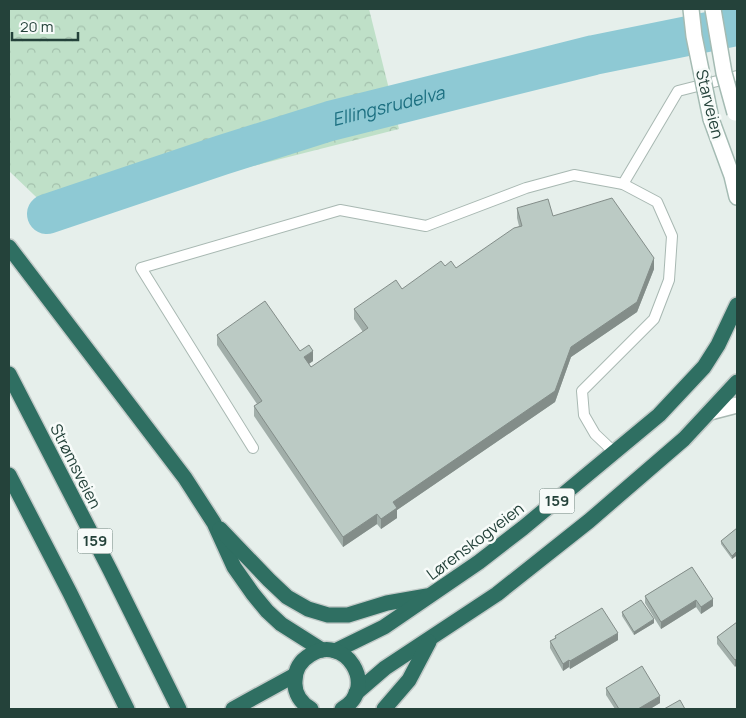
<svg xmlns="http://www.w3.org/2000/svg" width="746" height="718" viewBox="0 0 746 718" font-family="Manrope,sans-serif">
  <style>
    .forest { fill: url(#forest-crowns) }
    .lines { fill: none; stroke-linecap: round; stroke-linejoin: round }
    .river { stroke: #8ec9d4; stroke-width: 40 }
    .lane-casing { stroke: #a8b8b2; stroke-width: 12 }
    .street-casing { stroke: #a8b8b2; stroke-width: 18 }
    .secondary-casing { stroke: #a4bbb3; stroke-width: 18 }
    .highway-casing { stroke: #c2cac8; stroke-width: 18 }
    .lane { stroke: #fff; stroke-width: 10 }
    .street { stroke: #fff; stroke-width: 15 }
    .secondary { stroke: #fff; stroke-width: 15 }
    .highway { stroke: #2f6f62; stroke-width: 15 }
    .secondary-bridge-casing { stroke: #a4bbb3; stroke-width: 18; stroke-linecap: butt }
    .secondary-bridge { stroke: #fff; stroke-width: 15 }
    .wall { fill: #a1aea9 }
    .shaded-wall { fill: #838d89 }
    .building { fill: #bbcac4; stroke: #838d89 }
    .labels { text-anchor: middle; stroke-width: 5; stroke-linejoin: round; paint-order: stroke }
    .shield { fill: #f7fbf9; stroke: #637a73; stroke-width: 1 }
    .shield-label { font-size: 15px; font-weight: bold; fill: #24423a }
    .street-label { font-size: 16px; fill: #24423a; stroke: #f7fbf9 }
    .water-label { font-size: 18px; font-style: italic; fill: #1c6f80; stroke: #f7fbf9 }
  </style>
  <defs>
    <pattern id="forest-crowns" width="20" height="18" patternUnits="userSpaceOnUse" patternTransform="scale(1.25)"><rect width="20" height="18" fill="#bfe0c8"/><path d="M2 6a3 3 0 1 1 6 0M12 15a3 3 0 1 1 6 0" fill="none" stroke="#a4c1ad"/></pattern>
  </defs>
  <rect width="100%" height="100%" fill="#e6efeb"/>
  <polygon class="forest" points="9,9 369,9 399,129 56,216 9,171"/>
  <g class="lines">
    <path class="river" id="s1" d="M47,214L222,155L330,121L594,55L737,26"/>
    <g class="lane-casing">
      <g id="lane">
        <polyline points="623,184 678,91 737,76"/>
        <polyline points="253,448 141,268 340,210 426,226 526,188 574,175 623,184 657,202 672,236 669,280 654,319 582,391 584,415 595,434 614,452"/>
      </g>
    </g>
    <g class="street-casing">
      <polyline id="street" points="710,412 737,405"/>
    </g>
    <g class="secondary-casing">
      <polyline id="secondary" points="711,119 732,176 737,197"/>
    </g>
    <g class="highway-casing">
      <g id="highway">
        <polyline points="9,247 185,478 214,523 234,567 253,594 267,611 281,624 322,650"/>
        <polyline points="9,374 110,570 179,709"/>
        <polyline points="9,475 70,593 127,709"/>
        <polyline points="220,529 269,580 287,597 308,609 328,615 348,615 387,603 427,596"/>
        <polyline points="335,651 384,627 479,562 523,528 659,415 704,367 718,345 737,305"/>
        <polyline points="356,693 385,668 497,594 589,521 684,439 737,382"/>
        <polyline points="233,709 295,675"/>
        <path d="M311,709C301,703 294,693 295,681C295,669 300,661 310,655C344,632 380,687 342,709"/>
        <polyline points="384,709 409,680 429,642"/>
      </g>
    </g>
    <use href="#lane" class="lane"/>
    <use href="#street" class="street"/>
    <use href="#secondary" class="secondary"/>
    <use href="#highway" class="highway"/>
    <g class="secondary-bridge-casing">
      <g id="secondary-bridge">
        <polyline points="691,9 694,36 711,119"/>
        <polyline points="713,9 724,73 735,113"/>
      </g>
    </g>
    <use href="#secondary-bridge" class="secondary-bridge"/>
  </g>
  <g class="wall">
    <polygon points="517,208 553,216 654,269 637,312 571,357 555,402 397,510 397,518 381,529 377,524 343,547 254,416 254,406 257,404 217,345 217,335 300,351 313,361 309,364 311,367 363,332 354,319 354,309 402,289 445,266 456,268 519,226 517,218"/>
    <polygon points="737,528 737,557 736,556 732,559 721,544 721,541"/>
    <polygon points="692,567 713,606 701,614 696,607 661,629 645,603 645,596"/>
    <polygon points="622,612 654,623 634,635 622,616"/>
    <polygon points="737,622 735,667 717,644 717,637"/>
    <polygon points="555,636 618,640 570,669 569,667 563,671 550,648 550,641 555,638"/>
    <polygon points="606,688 660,703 650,709 615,709 606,695"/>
  </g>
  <g class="shaded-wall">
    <polygon points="654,258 654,269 637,312 571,357 555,402 397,510 397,518 381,529 381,519 393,502 571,347"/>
    <polygon points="313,351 313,361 304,367 304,357"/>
    <polygon points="377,514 377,524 343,547 343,537"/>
    <polygon points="736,552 736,556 732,559 732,556"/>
    <polygon points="713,599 713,606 701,614 701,607"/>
    <polygon points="696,600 696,607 661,629 661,622"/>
    <polygon points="654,619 654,623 634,635 634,632"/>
    <polygon points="618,633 618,640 570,669 570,661"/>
    <polygon points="737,658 737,665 735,667 735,660"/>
    <polygon points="569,660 569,667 563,671 563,664"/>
    <polygon points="660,696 660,703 650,709 638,709"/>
  </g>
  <g class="building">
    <polygon points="612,198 654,258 637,302 571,347 555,391 393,502 397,508 381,519 377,514 343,537 254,406 262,401 217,335 265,301 300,351 309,345 313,351 304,357 311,367 368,328 354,309 396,280 402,289 441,261 445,266 451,261 456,268 514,228 522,226 517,208 548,199 553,216"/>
    <polygon points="737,528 737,554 736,552 732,556 721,541"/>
    <polygon points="692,567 713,599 701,607 696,600 661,622 645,596"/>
    <polygon points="641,600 654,619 634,632 622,612"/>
    <polygon points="602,608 618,633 570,661 569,660 563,664 550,641 556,638 555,636"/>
    <polygon points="737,622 737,658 735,660 717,637"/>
    <polygon points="642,666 660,696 638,709 619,709 606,688"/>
    <polygon points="680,700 685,709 664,709"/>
  </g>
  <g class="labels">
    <g class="shield">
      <rect x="539.5" y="488.5" width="35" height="25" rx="4"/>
      <rect x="77.5" y="528.5" width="35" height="25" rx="4"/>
    </g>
    <g class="shield-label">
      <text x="557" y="506">159</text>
      <text x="95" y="546">159</text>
    </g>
    <g class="street-label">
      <text transform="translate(710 104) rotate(76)" y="6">Starveien</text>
      <text transform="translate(76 466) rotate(63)" y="6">Strømsveien</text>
      <text transform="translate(475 541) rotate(-37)" y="6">Lørenskogveien</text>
    </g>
    <g class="water-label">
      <text dy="6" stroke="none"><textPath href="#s1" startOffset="358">Ellingsrudelva</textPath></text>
    </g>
  </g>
  <rect width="746" height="718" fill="none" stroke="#24423a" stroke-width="20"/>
  <path d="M12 32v8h66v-8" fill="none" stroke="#24423a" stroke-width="2.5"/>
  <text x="20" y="32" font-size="15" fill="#24423a" stroke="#f7fbf9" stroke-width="4" paint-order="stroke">20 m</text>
</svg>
